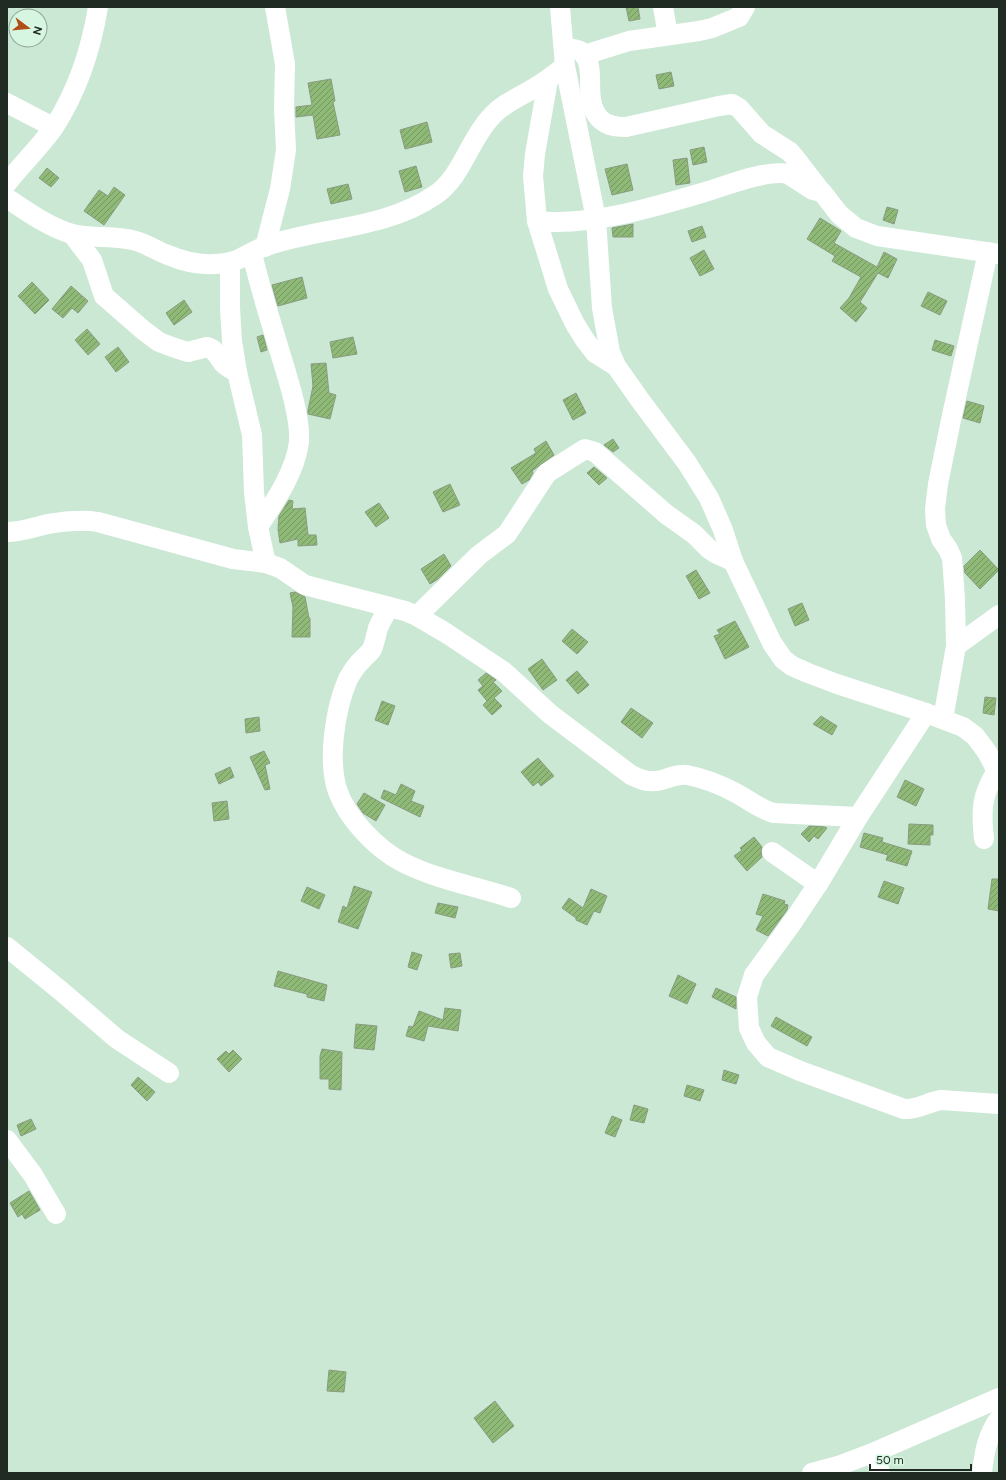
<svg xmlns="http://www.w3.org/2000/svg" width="1006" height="1480" viewBox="0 0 1006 1480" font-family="Figtree,sans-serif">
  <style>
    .building { fill: url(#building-hatch); stroke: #8a9b81 }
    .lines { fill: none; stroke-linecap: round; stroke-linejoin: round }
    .minor { stroke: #fff; stroke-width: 20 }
  </style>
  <defs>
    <pattern id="building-hatch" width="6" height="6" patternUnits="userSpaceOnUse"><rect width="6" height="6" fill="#8fb976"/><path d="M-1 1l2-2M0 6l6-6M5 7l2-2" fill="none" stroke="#749761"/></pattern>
  </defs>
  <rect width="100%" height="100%" fill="#cae8d4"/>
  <g class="building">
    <polygon points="626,7 638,7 640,19 629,21"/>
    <polygon points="671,72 674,86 659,89 656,75"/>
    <polygon points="331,79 335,101 333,102 340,135 317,139 313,115 296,117 296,107 312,105 308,83"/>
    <polygon points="427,122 432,142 405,149 400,130"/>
    <polygon points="704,147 707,162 693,165 690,150"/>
    <polygon points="687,158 690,183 676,185 673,160"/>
    <polygon points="627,164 633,190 612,195 605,169"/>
    <polygon points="416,166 422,187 405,192 399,171"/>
    <polygon points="47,168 59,178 51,187 39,178"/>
    <polygon points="348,184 352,199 331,204 327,189"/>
    <polygon points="114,187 125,195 104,225 84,211 99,190 108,196"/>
    <polygon points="887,207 898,210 894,224 883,220"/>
    <polygon points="820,218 841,231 834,243 877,267 884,252 897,259 888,278 878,273 860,302 867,308 856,322 840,308 849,298 861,277 832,261 835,256 807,239"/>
    <polygon points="633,224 633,237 613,237 612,228"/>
    <polygon points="702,226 706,237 692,242 688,231"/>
    <polygon points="704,250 714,269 700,276 690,258"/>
    <polygon points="302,277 307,298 278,306 272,285"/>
    <polygon points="32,282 49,300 35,314 18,296"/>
    <polygon points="71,286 88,301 78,313 72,308 63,318 52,309"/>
    <polygon points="928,292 947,301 940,315 921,306"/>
    <polygon points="184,300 192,312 174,325 166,313"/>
    <polygon points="87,329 100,344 88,355 75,340"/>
    <polygon points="263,335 267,350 261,352 257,337"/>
    <polygon points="353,337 357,354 333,358 330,342"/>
    <polygon points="935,340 954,346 951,356 932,350"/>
    <polygon points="118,347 129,362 116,372 105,357"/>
    <polygon points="326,363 329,393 336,395 330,419 308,414 308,410 313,386 311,364"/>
    <polygon points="576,393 586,413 573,420 563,400"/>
    <polygon points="967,401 984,406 980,423 963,418"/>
    <polygon points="613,439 619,448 613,452 604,445"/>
    <polygon points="546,441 554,455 532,471 533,473 529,480 522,484 511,468 536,453 534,449"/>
    <polygon points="594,467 607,478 599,485 587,473"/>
    <polygon points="450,484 460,505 443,512 433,492"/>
    <polygon points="289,500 293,501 292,509 305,508 308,535 316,535 317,545 298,546 298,539 280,543 278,529 279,516"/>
    <polygon points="379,503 389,518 376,527 365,512"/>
    <polygon points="980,550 999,570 980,589 965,573 964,566"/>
    <polygon points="444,554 451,566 438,579 430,584 421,569"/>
    <polygon points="696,570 710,593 699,599 686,576"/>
    <polygon points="295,592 305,597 309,618 310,618 310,637 292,637 293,607 290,593"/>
    <polygon points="802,603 809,620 795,626 788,609"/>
    <polygon points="735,621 749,647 725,659 714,636 720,634 717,630"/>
    <polygon points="572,629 588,642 577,654 562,641"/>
    <polygon points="542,659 557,680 543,690 528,669"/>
    <polygon points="577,671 589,685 578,694 566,680"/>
    <polygon points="486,673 496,680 493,682 502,691 494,698 502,706 492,715 483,705 487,701 478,690 483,686 478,680"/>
    <polygon points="985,697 996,698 994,715 983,713"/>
    <polygon points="382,701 395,706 388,725 375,720"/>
    <polygon points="631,708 653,723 642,738 621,722"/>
    <polygon points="821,716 837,726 832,735 813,724"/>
    <polygon points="259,717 260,731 246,733 245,719"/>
    <polygon points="264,751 270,763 265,765 270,789 265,790 250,757"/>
    <polygon points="538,758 554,776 541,786 538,782 533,786 521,772"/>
    <polygon points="230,767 234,777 219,784 215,774"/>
    <polygon points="905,780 924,789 916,806 897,797"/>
    <polygon points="401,784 415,791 411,801 424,806 420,817 381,798 384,790 396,795"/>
    <polygon points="364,793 385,805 376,821 363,813 357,804"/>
    <polygon points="227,801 229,819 214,821 212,803"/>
    <polygon points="909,824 933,825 933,835 930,835 930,845 908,844"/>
    <polygon points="809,826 825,827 827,828 818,839 814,836 809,842 801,834"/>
    <polygon points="864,833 883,838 882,842 912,851 907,866 886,860 888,855 860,847"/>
    <polygon points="754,837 762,847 761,851 762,857 747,871 734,856 742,850 740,848"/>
    <polygon points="992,879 999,879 999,911 988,909"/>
    <polygon points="884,881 904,888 898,904 878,897"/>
    <polygon points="354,886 372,892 358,929 338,922 343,906 347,908"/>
    <polygon points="307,887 325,895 319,909 301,901"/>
    <polygon points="591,889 607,896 600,913 594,911 587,925 576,920 576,918 562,908 569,898 583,908"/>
    <polygon points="763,894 785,901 784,904 788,905 787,910 768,936 756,930 763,916 756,914"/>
    <polygon points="438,903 458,907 455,918 435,913"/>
    <polygon points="412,952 422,955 417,970 408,967"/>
    <polygon points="460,953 462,966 451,968 449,954"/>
    <polygon points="278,971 327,985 324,1001 307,997 307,994 274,986"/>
    <polygon points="678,975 696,984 687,1004 669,996"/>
    <polygon points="716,988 736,997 736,1009 712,997"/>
    <polygon points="445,1008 461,1010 458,1031 428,1026 424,1041 406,1036 409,1026 413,1027 419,1011 443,1020"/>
    <polygon points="776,1017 812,1037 807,1046 771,1026"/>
    <polygon points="356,1024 377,1026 374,1050 354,1048"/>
    <polygon points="322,1049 342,1052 341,1090 329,1089 329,1079 320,1079 320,1056"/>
    <polygon points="233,1050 242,1059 229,1072 217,1059 226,1051 229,1054"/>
    <polygon points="724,1070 739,1075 736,1084 722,1080"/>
    <polygon points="138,1077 155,1092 147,1101 131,1085"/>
    <polygon points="687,1085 704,1090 700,1101 684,1096"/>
    <polygon points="634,1105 648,1109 644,1123 630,1120"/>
    <polygon points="612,1116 622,1120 615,1137 605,1133"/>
    <polygon points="31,1119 36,1129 21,1136 17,1125"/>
    <polygon points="29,1191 40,1210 25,1219 22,1214 18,1217 10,1203"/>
    <polygon points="329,1370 346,1372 344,1392 327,1391"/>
    <polygon points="495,1401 514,1426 493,1443 474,1418"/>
  </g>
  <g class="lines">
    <g class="minor">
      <polyline points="560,7 565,66 596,219 602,308 610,352 616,366 640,400 687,463 709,498 723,530 733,561 772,643 783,659 792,666 808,673 837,684 926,713 963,727 975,736 987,752 999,775"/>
      <polyline points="663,7 668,35"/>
      <path d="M564,47C570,49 580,49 584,54C597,71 582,100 600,119C607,126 616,127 626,127L719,106L732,104L739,108L762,134L790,152L796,159L819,189"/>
      <polyline points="584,55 629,41 699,31 712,28 739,17 745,7"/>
      <polyline points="548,80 535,154 533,176 537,221 558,289 575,324 585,340 595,353 616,366"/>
      <polyline points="7,103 53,127"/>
      <path d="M7,183C22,164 40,147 54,127C78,90 91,50 98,7"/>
      <path d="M7,198C26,211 50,228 72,234C93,239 115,235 136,241C147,244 157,251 168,255C182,261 200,265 215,264C239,264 246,253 266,246C321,227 386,229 435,195C462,177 469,140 491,117C501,105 517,98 531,90C543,83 554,75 565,66"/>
      <path d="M537,221C589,227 655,207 705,192C725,186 768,169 788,174L813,190L822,192L839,214L856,228L877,236L999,254"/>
      <path d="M72,234L92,260L104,296L143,330L159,342L175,348L188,352L207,347C218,350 218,359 225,365C228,368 233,370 237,372"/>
      <polyline points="265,247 280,189 286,150 284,108 285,64 275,7"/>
      <path d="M252,254C259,282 267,310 276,339C284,367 301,414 299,442C295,473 275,501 258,527"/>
      <polyline points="230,264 230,308 232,341 237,372 252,435 254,492 258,527 266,563"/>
      <path d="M7,532C21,532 34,527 48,524C65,521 81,519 98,522L233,559L266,563L280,568L305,585L405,611L417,616L446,633L503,671L550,714L631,775C638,778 645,782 654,781C665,781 675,773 687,775C703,778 721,785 736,793C749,800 759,809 774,813L858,817"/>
      <path d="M389,607C385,614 381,621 378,628C376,635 375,642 372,649C370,653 365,656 362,660C356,665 352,672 348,679C335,709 327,761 338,792C348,819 377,849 402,862C437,880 475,886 511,898"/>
      <polyline points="417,616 479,555 507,534 547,473 585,449 595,452 666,514 694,534 709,549 715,553 733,561"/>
      <polyline points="956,646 999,615"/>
      <path d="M926,713L858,817L818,884L794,920L754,975L747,997L749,1028L756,1043L768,1057L800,1071L904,1109C918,1110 928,1102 941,1100L999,1104"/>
      <polyline points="943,719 956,646 955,599 952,558 948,549 941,539 936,525 935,509 938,484 951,420 988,252"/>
      <path d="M984,839C981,811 981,795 997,771"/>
      <polyline points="772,852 818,884"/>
      <polyline points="7,947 61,991 117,1039 169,1073"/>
      <polyline points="7,1140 33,1175 56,1214"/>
      <polyline points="875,1452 880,1473"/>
      <polyline points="812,1473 838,1466 875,1452 999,1398"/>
      <path d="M982,1473C984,1454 987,1435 999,1419"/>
    </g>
  </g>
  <rect width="1006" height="1480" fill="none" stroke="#202b24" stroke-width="16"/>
  <g transform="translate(28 28) rotate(106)"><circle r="19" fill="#d7f6e1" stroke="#8ea595"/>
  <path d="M0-3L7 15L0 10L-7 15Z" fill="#b24f16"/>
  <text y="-6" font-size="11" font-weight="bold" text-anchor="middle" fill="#202b24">N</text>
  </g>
  <path d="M870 1464v6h101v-6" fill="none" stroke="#202b24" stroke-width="2"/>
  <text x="876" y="1464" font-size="12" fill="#202b24" stroke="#d7f6e1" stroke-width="3" paint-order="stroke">50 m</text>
</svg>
